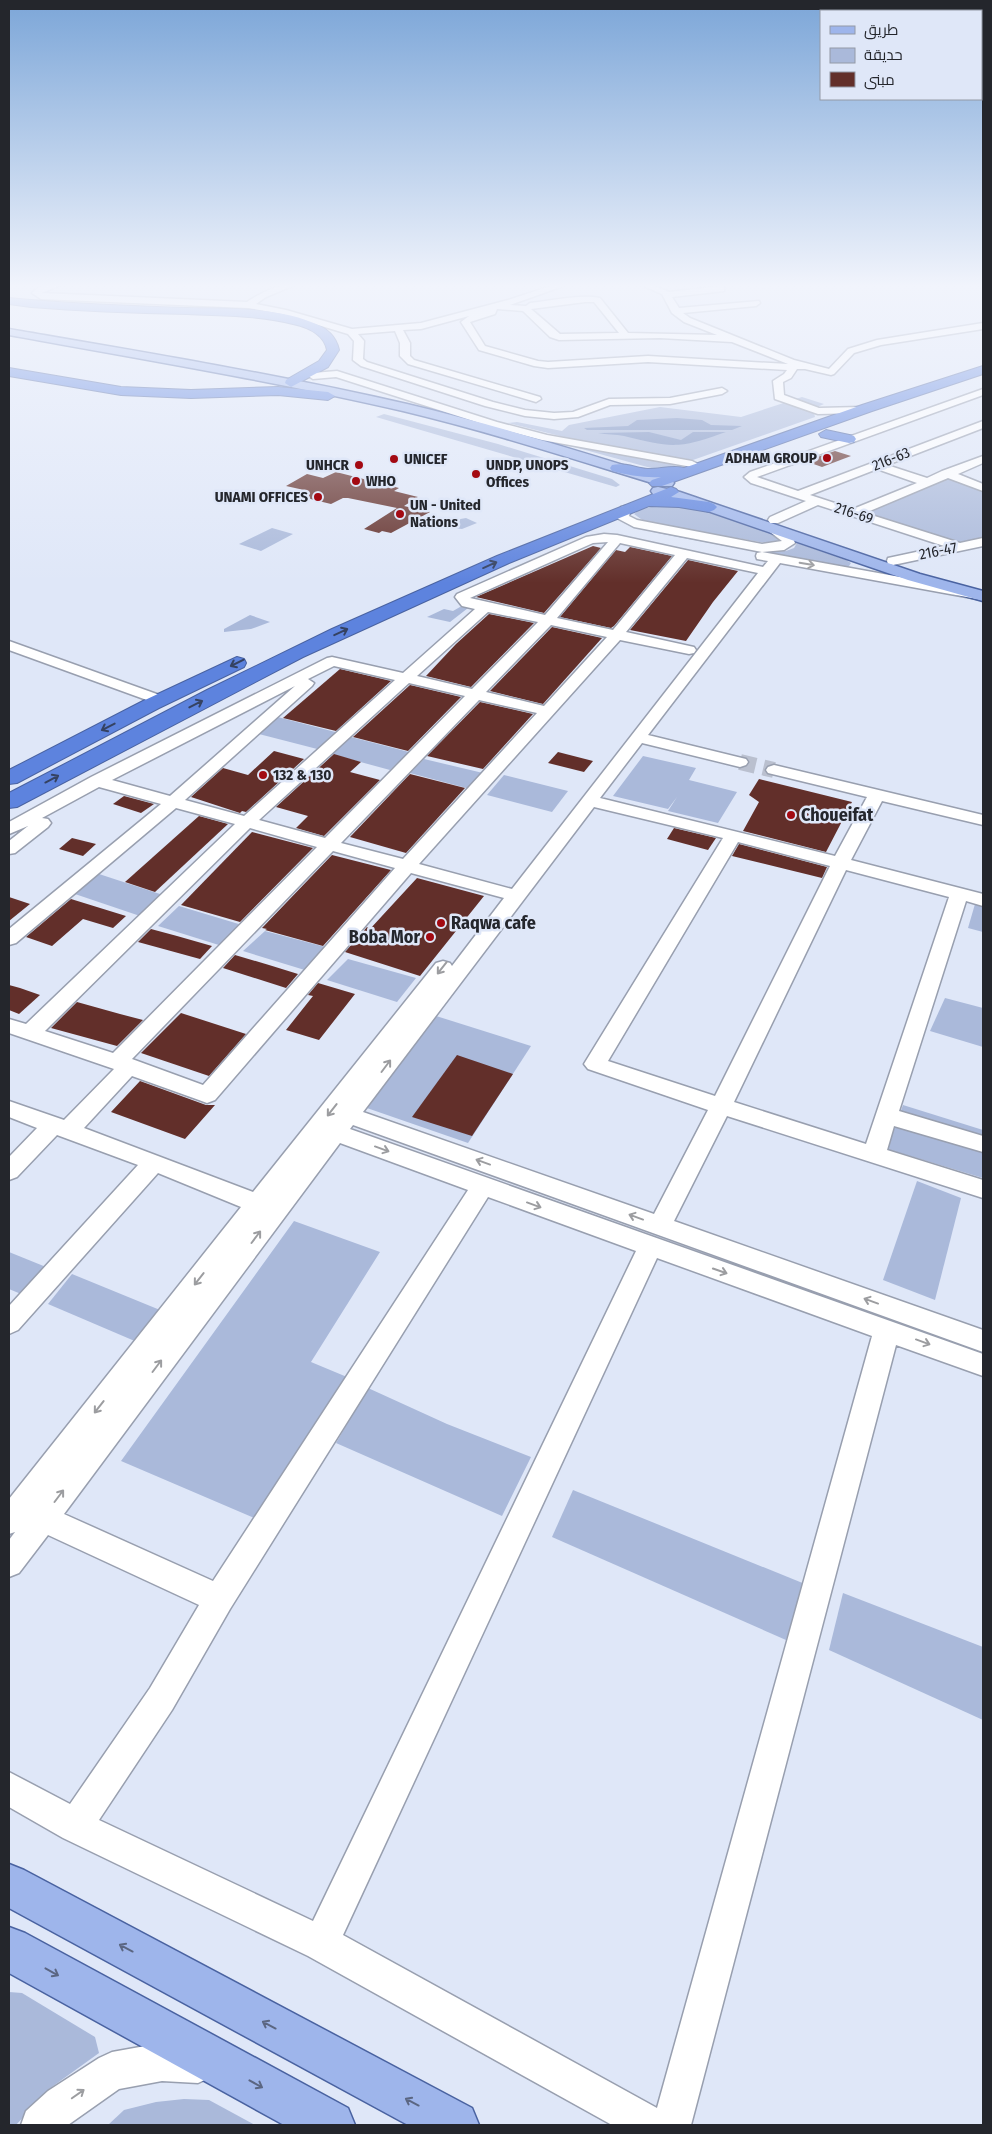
<svg xmlns="http://www.w3.org/2000/svg" width="992" height="2134" viewBox="0 0 992 2134" font-family="'Fira Sans Condensed',Cairo,sans-serif">
  <style>
    .green { fill: #aab9da }
    .water { fill: #7a90bf }
    .building { fill: #622f2a }
    .lines { fill: none; stroke-linecap: round; stroke-linejoin: round }
    .minor-tunnel { stroke: #bac0cf; stroke-width: 16; stroke-dasharray: 16 8; stroke-linecap: butt }
    .minor-casing { stroke: #989faf; stroke-width: 3 }
    .major-casing { stroke: #4962a0; stroke-width: 3 }
    .highway-casing { stroke: #4962a0; stroke-width: 2 }
    .minor { fill: #fff; fill-rule: evenodd }
    .major { fill: #9eb5eb; fill-rule: evenodd }
    .highway { fill: #5d83de; fill-rule: evenodd }
    .oneway { stroke: #9c9da0 }
    .oneway2 { stroke: #354261 }
    .oneway3 { stroke: #5b6682 }
    .poi-dot { fill: #a30912; stroke: #dfe7f8; stroke-width: 2 }
    .labels { text-anchor: middle; stroke-width: 5; stroke-linejoin: round; paint-order: stroke }
    .far-poi-label { font-size: 15px; font-weight: bold; fill: #24262c; stroke: #dfe7f8; text-anchor: start }
    .far-street-label { font-size: 15px; fill: #24262c; stroke: #dfe7f8 }
    .poi-label { font-size: 18px; font-weight: bold; fill: #24262c; stroke: #dfe7f8; text-anchor: start }
  </style>
  <rect width="100%" height="100%" fill="#dfe7f8"/>
  <g class="green">
    <polygon points="802,397 824,404 808,411 814,413 815,417 693,460 580,441 508,423 517,422 562,431 569,425 660,407 741,417"/>
    <polygon points="384,414 498,444 612,479 620,485 616,487 376,417"/>
    <polygon points="556,442 682,463 671,467 651,468"/>
    <polygon points="945,477 983,492 983,538 956,543 862,513"/>
    <polygon points="667,503 692,506 781,536 781,542 771,544 645,522 634,514 639,510"/>
    <polygon points="466,518 477,523 462,529 427,525"/>
    <polygon points="272,528 293,534 261,551 239,544"/>
    <polygon points="652,532 671,534 769,552 786,551 794,548 797,543 846,560 851,563 849,566 836,567"/>
    <polygon points="460,607 468,608 450,622 427,617 444,609 453,611"/>
    <polygon points="250,615 270,622 251,629 224,632 224,629"/>
    <polygon points="270,715 343,734 325,751 251,732"/>
    <polygon points="351,737 409,752 390,770 331,754"/>
    <polygon points="643,756 696,768 689,780 737,792 718,823 668,811 677,797 668,809 613,796"/>
    <polygon points="424,759 483,773 470,789 410,773"/>
    <polygon points="504,775 568,791 552,812 487,795"/>
    <polygon points="96,873 166,896 143,917 72,893"/>
    <polygon points="975,904 983,906 983,932 968,928"/>
    <polygon points="179,906 242,925 222,946 158,926"/>
    <polygon points="265,931 333,949 308,971 243,951"/>
    <polygon points="348,959 416,978 397,1002 327,980"/>
    <polygon points="945,998 983,1008 983,1047 930,1031"/>
    <polygon points="433,1015 531,1046 468,1143 364,1107"/>
    <polygon points="903,1105 983,1130 983,1178 887,1149"/>
    <polygon points="917,1181 961,1198 935,1300 883,1280"/>
    <polygon points="294,1221 380,1252 311,1362 347,1377 261,1521 121,1461"/>
    <polygon points="9,1252 46,1267 21,1294 9,1289"/>
    <polygon points="72,1274 160,1310 137,1342 48,1304"/>
    <polygon points="368,1388 447,1424 531,1457 502,1516 336,1443"/>
    <polygon points="573,1490 805,1584 786,1640 552,1537"/>
    <polygon points="843,1593 983,1647 983,1720 829,1650"/>
    <polygon points="9,1992 22,1993 95,2037 99,2053 49,2089 16,2125 9,2125"/>
    <polygon points="184,2099 209,2100 255,2125 108,2125 124,2110 156,2102"/>
  </g>
  <g class="water">
    <polygon points="677,418 702,420 711,425 742,426 732,430 587,430 584,428 628,426 637,420"/>
    <path d="M649,432L681,440L693,432H726C679,449 672,448 624,436C615,434 607,435 598,433Z"/>
  </g>
  <g class="building">
    <polygon points="835,451 851,456 822,467 805,461"/>
    <polygon points="336,472 399,488 394,491 418,497 404,506 430,512 391,533 382,531 379,533 364,529 397,508 348,498 343,498 331,504 294,495 304,490 286,486 307,474 323,478"/>
    <polygon points="593,546 601,548 544,613 476,597"/>
    <polygon points="630,547 672,556 614,626 611,628 560,617 616,550 625,552"/>
    <polygon points="688,560 738,571 713,602 686,641 630,630"/>
    <polygon points="489,614 534,623 471,687 426,676 456,644"/>
    <polygon points="552,627 602,638 543,704 490,691"/>
    <polygon points="340,669 391,681 336,731 283,718"/>
    <polygon points="410,685 461,697 408,751 353,737"/>
    <polygon points="480,702 533,714 483,769 427,756"/>
    <polygon points="274,751 304,759 246,812 242,811 240,813 191,797 223,768 248,775"/>
    <polygon points="558,752 593,761 584,772 548,763"/>
    <polygon points="334,754 361,762 350,772 380,780 324,836 296,828 308,816 276,807"/>
    <polygon points="410,774 465,788 406,853 350,837"/>
    <polygon points="759,779 852,802 826,852 743,831 759,802 749,795"/>
    <polygon points="124,796 154,804 141,813 113,804"/>
    <polygon points="199,816 228,824 155,892 125,882"/>
    <polygon points="674,828 716,838 708,850 667,839"/>
    <polygon points="252,832 313,848 240,922 181,905"/>
    <polygon points="72,838 96,844 83,856 59,849"/>
    <polygon points="739,844 827,867 822,878 732,856"/>
    <polygon points="332,855 391,870 323,946 265,930 267,929 262,928"/>
    <polygon points="417,878 484,896 420,976 345,952 367,927 370,929"/>
    <polygon points="9,897 30,904 9,921"/>
    <polygon points="71,899 126,916 113,928 83,919 52,946 26,937"/>
    <polygon points="151,929 177,936 212,946 200,959 138,942"/>
    <polygon points="235,955 269,965 298,974 286,988 223,968"/>
    <polygon points="318,983 355,994 319,1040 286,1030 313,996 308,995"/>
    <polygon points="9,985 20,988 40,995 19,1014 9,1010"/>
    <polygon points="77,1002 120,1014 143,1020 117,1046 51,1028"/>
    <polygon points="181,1013 246,1034 209,1076 141,1053"/>
    <polygon points="457,1055 513,1074 472,1136 412,1117"/>
    <polygon points="140,1081 206,1105 215,1105 185,1139 111,1112"/>
  </g>
  <g class="lines">
    <polyline class="minor-tunnel" points="740,762 774,770"/>
    <g class="minor-casing">
      <g id="minor">
        <path d="M51,284H63L42,293L247,302C262,292 278,284 297,284L266,297L256,304L286,310L352,329L421,323L508,300L557,284H569L510,305L526,306L530,303C552,301 578,294 600,298L628,333L717,335L684,322L672,313L662,294L639,284H650L669,292L721,286L724,287V291L672,297L679,308L759,301L760,303L756,306L683,313L690,318L794,360L829,369L848,349L877,340L983,323V329L881,345L854,353L834,374L831,375L805,369H797L791,378L783,382L784,395L819,408L860,407L865,410L860,413L818,414L775,399L773,381L784,374L787,370L648,362L548,368L534,366L479,350L461,322L469,316L421,329L403,330L410,343V356L414,360L540,397L541,399L536,402L408,364L400,356V343L395,331L358,334L364,341L363,359L367,362L493,402L525,410L554,413L573,412L609,399L670,398L722,388L727,391L722,394L670,404L610,405L578,417L554,419L525,416L485,406L361,366L353,360L354,341L348,334L282,314L249,308L41,299L32,293L39,287ZM585,302H594L619,333L560,334L531,309ZM497,309L523,311L550,337L559,340L660,338L732,342L788,364L648,356L548,362L538,361L485,346L470,322L495,314Z"/>
        <polygon points="337,371 497,422 547,435 692,461 698,464 692,467 542,440 489,426 336,377 313,379 308,376 313,373"/>
        <path d="M983,389V395L757,477L798,491L983,421V428L887,465L927,478L942,471L983,456V463L958,474L983,484V491L948,478L865,513L960,543L983,538V546L893,565L888,564L887,561L888,558L944,546L818,505L778,523H770L768,520L770,517L806,501L751,483L744,477L750,472ZM877,469L917,483L853,509L810,495Z"/>
        <polygon points="625,506 631,510 629,516 637,520 762,544 782,541 766,529 772,525 791,534 795,543 784,550 762,552 634,527 617,518 621,507"/>
        <path d="M604,534L617,535L763,567L768,561L757,559L756,556L757,553L762,552L983,592V600L780,563L648,735L746,759L748,762L746,765L740,767L642,743L600,798L835,856L867,797L768,773L766,770L768,767L774,765L983,815V825L882,801L851,860L983,894V906L966,901L899,1111L983,1136V1152L894,1126L887,1150L983,1180V1198L727,1116L674,1221L983,1330V1352L353,1125L350,1129L983,1354V1376L896,1345L691,2125H612L308,1956L63,1838L9,1807V1772L70,1804L150,1688L199,1605L48,1535L19,1573L9,1577V1540L15,1532L9,1534V1499L241,1207L158,1173L18,1330L9,1334V1306L138,1165L57,1135L17,1177L9,1180V1157L37,1128L9,1117V1101L64,1120L114,1069L9,1033V1019L26,1024L235,824L176,808L16,943L9,945V929L161,804L99,787L42,818L48,819L51,823L48,827L15,853L9,854V841L28,826L9,834V822L91,777L327,658L332,657L403,673L475,609L462,606L455,597L457,594L586,537ZM608,542L545,615L470,598L593,543ZM620,543L675,555L613,630L557,618ZM687,558L758,573L512,889L419,864L620,640L689,654L694,653L696,650L694,647L626,632ZM488,612L538,622L472,689L417,676ZM551,625L607,637L544,706L486,692ZM334,666L395,680L244,816L185,800L312,686L314,683L308,679ZM409,683L465,696L325,838L259,820ZM295,686L170,796L112,780ZM479,700L537,713L403,859L341,843ZM594,807L723,838L584,1064L588,1069L708,1110L654,1214L363,1112ZM250,828L317,847L113,1053L45,1031ZM738,842L830,866L715,1096L608,1061ZM333,851L395,868L203,1085L132,1059ZM846,870L949,897L866,1144L734,1102ZM411,873L504,898L452,966L450,963L443,961L436,963L253,1192L84,1128L132,1076L199,1100L207,1103L215,1100ZM340,1143L468,1190L213,1581L64,1514ZM488,1197L636,1251L313,1921L99,1820L172,1710L230,1609ZM657,1258L872,1336L657,2108L343,1935Z"/>
        <polygon points="9,641 165,697 168,700 165,703 155,703 9,650"/>
        <polygon points="162,2043 198,2045 211,2051 217,2064 211,2077 198,2083 162,2081 119,2089 68,2125 21,2125 26,2111 48,2091 99,2058 112,2052"/>
      </g>
    </g>
    <g class="major-casing">
      <g id="major">
        <path d="M9,329C142,352 275,374 407,404C496,425 584,453 672,480L674,483L672,486H662C576,460 491,432 403,411C273,381 141,359 9,335Z"/>
        <polygon points="658,487 680,492 920,574 983,591 983,601 908,580 670,498 653,494 651,491 653,488"/>
        <polygon points="9,1864 24,1870 472,2108 479,2125 408,2125 9,1908"/>
        <polygon points="9,1927 25,1933 348,2108 355,2125 284,2125 9,1973"/>
      </g>
    </g>
    <g class="highway-casing">
      <g id="highway">
        <path d="M9,298C68,304 128,306 187,308C228,309 273,307 311,322C325,327 336,335 339,350L328,367L291,387L285,383L286,380L319,361L327,350C324,334 307,327 293,324C259,315 222,316 187,314C135,313 83,311 31,307L9,304Z"/>
        <path d="M983,366V374L872,411L662,486H652L649,483L652,480L661,477C644,478 628,475 612,471L610,468L612,465C624,462 636,468 648,469C660,469 673,465 684,468L862,405Z"/>
        <polygon points="9,368 121,387 191,390 278,387 328,392 335,396 328,400 278,395 191,398 121,395 9,376"/>
        <polygon points="826,430 854,436 856,439 854,442 849,443 821,437 819,434"/>
        <polygon points="671,487 676,489 679,492 671,497 709,502 714,504 717,507 714,510 709,512 679,507 649,506 509,563 303,657 17,807 9,808 9,793 207,690 332,629 497,556"/>
        <polygon points="237,657 244,659 246,663 244,667 159,708 17,783 9,784 9,770 145,700"/>
      </g>
    </g>
    <use href="#minor" class="minor"/>
    <use href="#major" class="major"/>
    <use href="#highway" class="highway"/>
  </g>
  <defs><path id="oneway-shaft" d="M-6 0H5M1.5-3L5.5 0L1.5 3" fill="none" stroke-width="1.6" stroke-linecap="round" stroke-linejoin="round" transform="scale(1.25)"/></defs>
  <g class="oneway">
    <use href="#oneway-shaft" transform="translate(807 564) rotate(10)"/>
    <use href="#oneway-shaft" transform="translate(442 968) rotate(128)"/>
    <use href="#oneway-shaft" transform="translate(386 1066) rotate(-53)"/>
    <use href="#oneway-shaft" transform="translate(332 1110) rotate(128)"/>
    <use href="#oneway-shaft" transform="translate(382 1149) rotate(20)"/>
    <use href="#oneway-shaft" transform="translate(483 1162) rotate(-160)"/>
    <use href="#oneway-shaft" transform="translate(534 1205) rotate(20)"/>
    <use href="#oneway-shaft" transform="translate(636 1217) rotate(-160)"/>
    <use href="#oneway-shaft" transform="translate(256 1237) rotate(-53)"/>
    <use href="#oneway-shaft" transform="translate(720 1271) rotate(19)"/>
    <use href="#oneway-shaft" transform="translate(199 1279) rotate(128)"/>
    <use href="#oneway-shaft" transform="translate(871 1301) rotate(-160)"/>
    <use href="#oneway-shaft" transform="translate(923 1342) rotate(20)"/>
    <use href="#oneway-shaft" transform="translate(157 1366) rotate(-53)"/>
    <use href="#oneway-shaft" transform="translate(99 1407) rotate(128)"/>
    <use href="#oneway-shaft" transform="translate(59 1496) rotate(-53)"/>
    <use href="#oneway-shaft" transform="translate(78 2094) rotate(-35)"/>
  </g>
  <g class="oneway2">
    <use href="#oneway-shaft" transform="translate(490 565) rotate(-24)"/>
    <use href="#oneway-shaft" transform="translate(341 632) rotate(-25)"/>
    <use href="#oneway-shaft" transform="translate(237 663) rotate(154)"/>
    <use href="#oneway-shaft" transform="translate(196 704) rotate(-27)"/>
    <use href="#oneway-shaft" transform="translate(108 727) rotate(153)"/>
    <use href="#oneway-shaft" transform="translate(52 779) rotate(-28)"/>
  </g>
  <g class="oneway3">
    <use href="#oneway-shaft" transform="translate(126 1948) rotate(-152)"/>
    <use href="#oneway-shaft" transform="translate(52 1972) rotate(29)"/>
    <use href="#oneway-shaft" transform="translate(269 2025) rotate(-152)"/>
    <use href="#oneway-shaft" transform="translate(256 2084) rotate(29)"/>
    <use href="#oneway-shaft" transform="translate(412 2102) rotate(-152)"/>
  </g>
  <linearGradient id="sky" x2="0" y2="1"><stop stop-color="#7ca6d8"/><stop offset="0.49" stop-color="#f1f4fc"/><stop offset="1" stop-color="#f1f4fc" stop-opacity="0"/></linearGradient>
  <rect width="992" height="583" fill="url(#sky)"/>
  <g class="poi-dot">
    <circle cx="827" cy="458" r="5"/>
    <circle cx="394" cy="459" r="5"/>
    <circle cx="359" cy="465" r="5"/>
    <circle cx="476" cy="474" r="5"/>
    <circle cx="356" cy="481" r="5"/>
    <circle cx="318" cy="497" r="5"/>
    <circle cx="400" cy="514" r="5"/>
    <circle cx="263" cy="775" r="5"/>
    <circle cx="791" cy="815" r="5"/>
    <circle cx="441" cy="923" r="5"/>
    <circle cx="430" cy="937" r="5"/>
  </g>
  <g class="labels">
    <g class="far-poi-label">
      <text x="817" y="463" text-anchor="end">ADHAM GROUP</text>
      <text x="404" y="464">UNICEF</text>
      <text x="349" y="470" text-anchor="end">UNHCR</text>
      <text x="486" y="470">UNDP, UNOPS<tspan x="486" dy="17">Offices</tspan></text>
      <text x="366" y="486">WHO</text>
      <text x="308" y="502" text-anchor="end">UNAMI OFFICES</text>
      <text x="410" y="510">UN - United<tspan x="410" dy="17">Nations</tspan></text>
      <text x="273" y="780">132 &amp; 130</text>
    </g>
    <g class="far-street-label">
      <text transform="translate(891 459) rotate(-22)" y="5">216-63</text>
      <text transform="translate(854 513) rotate(18)" y="5">216-69</text>
      <text transform="translate(938 551) rotate(-11)" y="5">216-47</text>
    </g>
    <g class="poi-label">
      <text x="801" y="821">Choueifat</text>
      <text x="451" y="929">Raqwa cafe</text>
      <text x="420" y="943" text-anchor="end">Boba Mor</text>
    </g>
  </g>
  <rect width="992" height="2134" fill="none" stroke="#24262c" stroke-width="20"/>
  <rect x="820" y="10" width="162" height="90" fill="#dfe7f8" stroke="#949aa6"/>
  <rect x="830" y="26" width="25" height="8" fill="#9eb5eb" stroke="#949aa6"/>
  <text x="864" y="35" font-size="15" fill="#24262c">طريق</text>
  <rect x="830" y="48" width="25" height="15" fill="#aab9da" stroke="#949aa6"/>
  <text x="864" y="60" font-size="15" fill="#24262c">حديقة</text>
  <rect x="830" y="72" width="25" height="15" fill="#622f2a" stroke="#949aa6"/>
  <text x="864" y="85" font-size="15" fill="#24262c">مبنى</text>
</svg>
